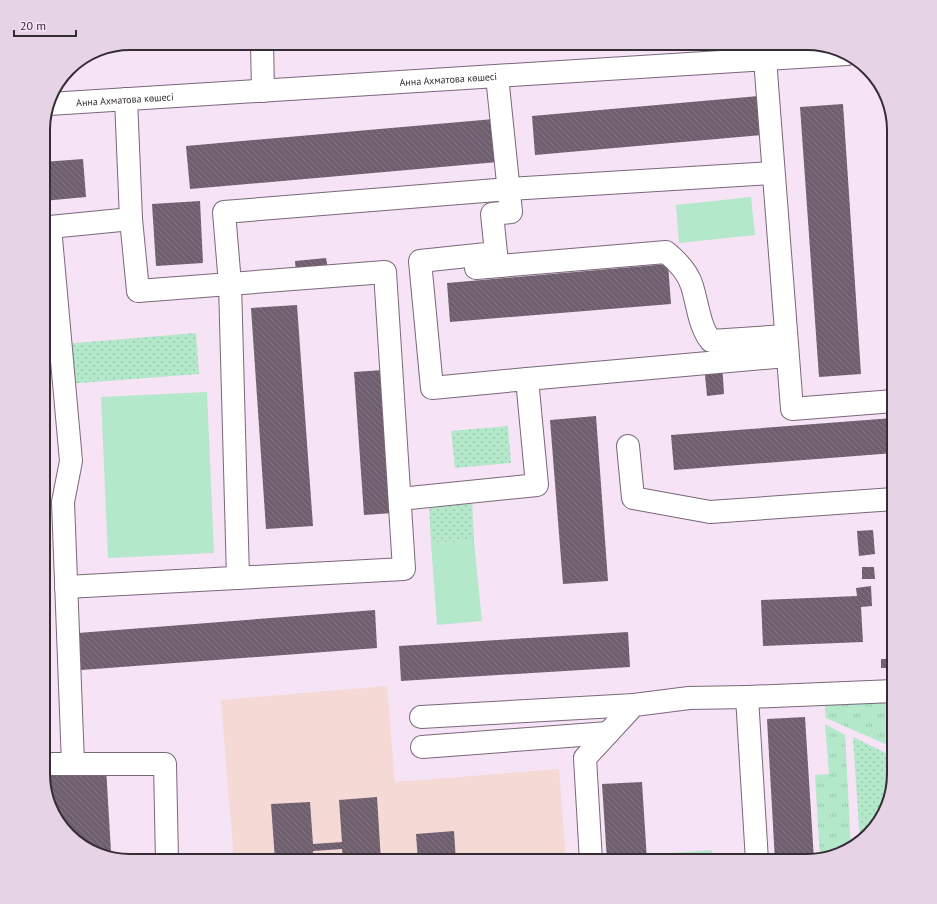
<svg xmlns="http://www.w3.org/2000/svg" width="937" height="904" viewBox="0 0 937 904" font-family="'PT Sans',sans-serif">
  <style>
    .education { fill: #f4d9d5 }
    .grass { fill: url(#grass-tufts) }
    .park { fill: url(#park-dots) }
    .pitch { fill: #b3e8ca }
    .building { fill: url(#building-back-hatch) }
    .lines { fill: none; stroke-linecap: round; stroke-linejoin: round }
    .minor-casing { stroke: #796879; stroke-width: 24 }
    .minor { stroke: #fff; stroke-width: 22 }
    .labels { text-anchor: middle; stroke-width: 4; stroke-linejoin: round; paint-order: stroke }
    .street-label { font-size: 10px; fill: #342d34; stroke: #f6e3f5 }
    .rim { fill: none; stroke: #342d34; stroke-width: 2 }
  </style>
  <defs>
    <pattern id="grass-tufts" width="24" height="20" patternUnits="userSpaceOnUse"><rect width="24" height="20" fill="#b3e8ca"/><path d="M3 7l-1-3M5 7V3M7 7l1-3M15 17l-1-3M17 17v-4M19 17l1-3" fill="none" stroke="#9bc7ae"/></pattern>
    <pattern id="park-dots" width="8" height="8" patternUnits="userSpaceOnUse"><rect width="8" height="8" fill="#b3e8ca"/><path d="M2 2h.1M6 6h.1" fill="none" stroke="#9bc7ae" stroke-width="1.8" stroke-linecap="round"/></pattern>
    <pattern id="building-back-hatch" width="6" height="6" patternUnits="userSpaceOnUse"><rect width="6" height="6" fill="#6f5e6e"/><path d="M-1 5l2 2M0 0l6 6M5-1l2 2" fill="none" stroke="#847683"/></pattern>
  </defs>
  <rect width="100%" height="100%" fill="#f6e3f5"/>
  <polygon class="education" points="387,686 395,782 559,769 566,861 234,861 221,700"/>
  <g class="grass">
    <polygon points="889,698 892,747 826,718 824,700"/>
    <polygon points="825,724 845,735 851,847 840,854 820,858 815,775 829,774"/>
  </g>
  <g class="park">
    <polygon points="196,333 199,374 67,384 64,344"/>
    <polygon points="508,426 511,463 455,468 451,431"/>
    <polygon points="472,500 474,541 431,543 429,502"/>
    <polygon points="853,737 892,756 893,777 887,807 864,839 860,842"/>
  </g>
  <g class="pitch">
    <polygon points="751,197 755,235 679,243 676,205"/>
    <polygon points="207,392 214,553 108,558 101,397"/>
    <polygon points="474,541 482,621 437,625 431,543"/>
    <polygon points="712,850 712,861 670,861 670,853"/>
  </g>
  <g class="building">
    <polygon points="759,96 762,135 535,155 532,116"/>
    <polygon points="843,104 861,374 819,377 800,107"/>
    <polygon points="494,119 498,162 190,189 186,146"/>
    <polygon points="83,159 86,197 43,201 43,162"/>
    <polygon points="200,201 203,263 156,266 152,204"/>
    <polygon points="326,258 328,269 296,272 295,261"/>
    <polygon points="668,264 671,304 450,322 447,283"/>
    <polygon points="297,305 313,526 266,529 251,308"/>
    <polygon points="722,363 724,394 707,396 704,365"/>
    <polygon points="383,370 393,513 364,515 354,372"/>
    <polygon points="596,416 608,581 563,584 550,420"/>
    <polygon points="893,418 894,453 674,470 671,435"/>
    <polygon points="873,530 875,554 859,556 857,531"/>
    <polygon points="862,567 874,567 875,579 862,579"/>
    <polygon points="871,586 872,606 861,607 863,642 763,646 761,600 857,596 856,588"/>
    <polygon points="375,610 377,648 81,670 78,633"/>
    <polygon points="628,632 630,667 401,681 399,646"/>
    <rect x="881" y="659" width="9" height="9"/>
    <polygon points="805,717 814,860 807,861 775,861 767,719"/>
    <polygon points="106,767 111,852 96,853 65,831 50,807 43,774"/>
    <polygon points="642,782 647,861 607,861 602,784"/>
    <polygon points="377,797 381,861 343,861 342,849 313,851 314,861 275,861 271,804 310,802 313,844 342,842 339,800"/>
    <polygon points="454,831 456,861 418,861 416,834"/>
  </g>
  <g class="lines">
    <g class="minor-casing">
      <g id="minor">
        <polyline points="262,43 263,91"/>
        <polyline points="765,59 792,409 894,401"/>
        <path id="s1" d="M49,104L847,54"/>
        <path d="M476,268L666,252C677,261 688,272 692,286C698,305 699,326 711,341L786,336"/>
        <polyline points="527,379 787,356"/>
        <polyline points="628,446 633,498 710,512 894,499"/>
        <polyline points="400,499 537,485 527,379 432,388 420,261 496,253 492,214 511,212 497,76"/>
        <polyline points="238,578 230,284 224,212 509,189 773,173"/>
        <polyline points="66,587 404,569 385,272 138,291 131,219"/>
        <polyline points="421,717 634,705"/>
        <polyline points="422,747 608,733"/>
        <polyline points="43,764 165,764 167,861"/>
        <polyline points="73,764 63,502 71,461 50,227 131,219 126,99"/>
        <polyline points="591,861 585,758 634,705 689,698 747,697"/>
        <polyline points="757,861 747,697 894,691"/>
      </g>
    </g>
    <use href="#minor" class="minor"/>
  </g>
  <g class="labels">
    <g class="street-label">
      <text dy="4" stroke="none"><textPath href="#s1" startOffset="400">Анна Ахматова көшесі</textPath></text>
      <text dy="4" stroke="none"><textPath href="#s1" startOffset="76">Анна Ахматова көшесі</textPath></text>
    </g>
  </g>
  <path d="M0 0H937V904H0ZM130 50H807A80 80 0 0 1 887 130V774A80 80 0 0 1 807 854H130A80 80 0 0 1 50 774V130A80 80 0 0 1 130 50Z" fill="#e6d4e6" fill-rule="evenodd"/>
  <path class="rim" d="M130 50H807A80 80 0 0 1 887 130V774A80 80 0 0 1 807 854H130A80 80 0 0 1 50 774V130A80 80 0 0 1 130 50Z"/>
  <path d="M14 30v6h62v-6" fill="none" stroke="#342d34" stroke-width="2"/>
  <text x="20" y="30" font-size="12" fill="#342d34" stroke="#f6e3f5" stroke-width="3" paint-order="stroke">20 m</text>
</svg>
